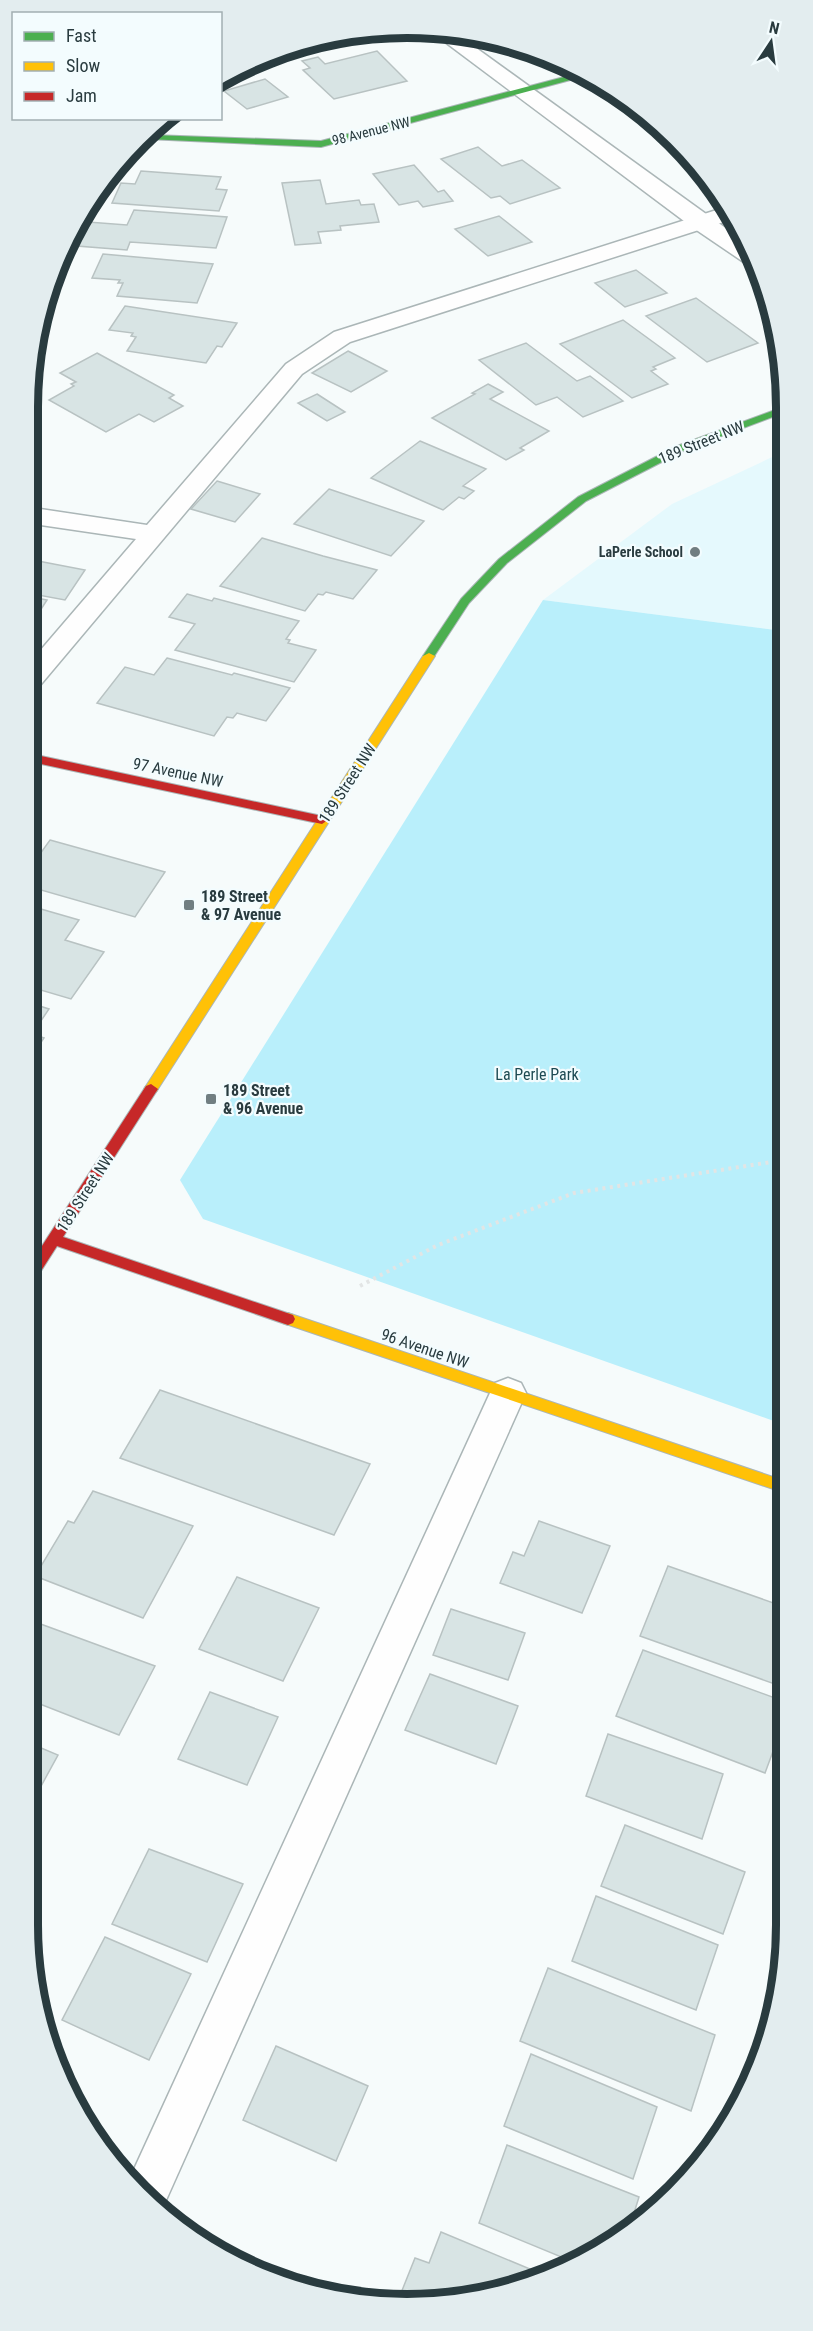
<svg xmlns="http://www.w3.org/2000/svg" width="813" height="2331" viewBox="0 0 813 2331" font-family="'Roboto Condensed',sans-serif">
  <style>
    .built { fill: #e5f9fd }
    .green { fill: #b9effb }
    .building { fill: #d8e4e4; stroke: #b8c2c2; stroke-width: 1.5 }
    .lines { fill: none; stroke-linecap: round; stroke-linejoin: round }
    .lane-casing { stroke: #abb6b7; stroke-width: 3 }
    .street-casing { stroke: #abb6b7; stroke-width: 3 }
    .fast-casing { stroke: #abb6b7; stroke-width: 2 }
    .slow-casing { stroke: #abb6b7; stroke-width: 2 }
    .jam-casing { stroke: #abb6b7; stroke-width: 2 }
    .path { stroke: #e2e5e5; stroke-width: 4; stroke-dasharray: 3 4.5; stroke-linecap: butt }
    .lane { fill: #fefefe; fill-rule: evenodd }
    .street { fill: #fefefe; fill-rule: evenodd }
    .fast { fill: #4caf50; fill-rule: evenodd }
    .slow { fill: #ffc107; fill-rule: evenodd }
    .jam { fill: #c62828; fill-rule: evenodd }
    .poi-dot { fill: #717e81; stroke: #f3fcfe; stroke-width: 2 }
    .labels { text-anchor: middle; stroke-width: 4.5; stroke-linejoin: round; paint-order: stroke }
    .far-street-label { font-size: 14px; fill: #293b3f; stroke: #f3fcfe }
    .far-poi-label { font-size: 14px; font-weight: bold; fill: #293b3f; stroke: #f3fcfe; text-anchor: end }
    .street-label { font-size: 16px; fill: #293b3f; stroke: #f3fcfe }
    .poi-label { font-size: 16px; font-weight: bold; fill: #293b3f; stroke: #f3fcfe; text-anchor: start }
    .park-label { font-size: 16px; fill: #1e4a53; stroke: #f3fcfe }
    .rim { fill: none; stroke: #293b3f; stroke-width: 8 }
  </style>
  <rect width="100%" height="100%" fill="#f6fbfb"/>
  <polygon class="built" points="783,452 783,631 543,600 672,504"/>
  <polygon class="green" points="543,600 783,631 785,1425 203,1219 180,1180"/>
  <g class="building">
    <polygon points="333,38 340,44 281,61 277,57"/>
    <polygon points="377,51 407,81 334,99 303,70 310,68 302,61 318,57 325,64"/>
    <polygon points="265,79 288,97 247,109 224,91"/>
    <polygon points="478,147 502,166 522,160 560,188 510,204 500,196 491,198 441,159"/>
    <polygon points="414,165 438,192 444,190 453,201 423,207 418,201 399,205 373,174"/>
    <polygon points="141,171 221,177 216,189 227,190 219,211 112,203 121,183 135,184"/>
    <polygon points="320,180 326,204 359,200 361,205 374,204 379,222 340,226 341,230 318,232 321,243 295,245 282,183"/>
    <polygon points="134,210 227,217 216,248 130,242 127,250 77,246 88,222 127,225"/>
    <polygon points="499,216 532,242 488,256 455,229"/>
    <polygon points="103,254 213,264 197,303 117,296 123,283 118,283 120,280 92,278"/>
    <polygon points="636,270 667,293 625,307 595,283"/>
    <polygon points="696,298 758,343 707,362 646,316"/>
    <polygon points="125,306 237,323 222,347 217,346 206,363 127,351 136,337 131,336 133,333 109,330"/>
    <polygon points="623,320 675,358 653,367 656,369 651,371 668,384 632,398 560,344"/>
    <polygon points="526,343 577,381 590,376 623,401 583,417 557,397 536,405 479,360"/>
    <polygon points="348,351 387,371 351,392 312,373"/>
    <polygon points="97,353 174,395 169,398 183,406 154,422 139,414 106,432 49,400 74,386 71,384 76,382 60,373"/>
    <polygon points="488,384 503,392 490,399 549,431 520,448 524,450 506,460 432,418 475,394 472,393"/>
    <polygon points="317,394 345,412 327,421 298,403"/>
    <polygon points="420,441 486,469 463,486 474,491 464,499 459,497 443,510 371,478"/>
    <polygon points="217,481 260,494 235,522 191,509"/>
    <polygon points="329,489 424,521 391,556 294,524"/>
    <polygon points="262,538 323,556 377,570 353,599 326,592 323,595 318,594 305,611 220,586"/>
    <polygon points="38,561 85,570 65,600 27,593 27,577"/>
    <polygon points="187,594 212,601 214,598 299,621 286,639 290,640 288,643 316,650 294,682 175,650 195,624 169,617"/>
    <polygon points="27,596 47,600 27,631"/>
    <polygon points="167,658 232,675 234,673 290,688 266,721 237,713 233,718 227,717 214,736 97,703 125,667 154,675"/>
    <polygon points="50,840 165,872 135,917 27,886 27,872"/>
    <polygon points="27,905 79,920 65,940 104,952 71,999 27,986"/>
    <polygon points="27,1002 49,1009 32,1034 44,1038 27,1063"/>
    <polygon points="160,1390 370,1464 334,1535 120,1458"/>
    <polygon points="93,1491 193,1526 143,1618 35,1576 68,1521 74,1523"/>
    <polygon points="539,1521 610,1546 582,1613 500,1583 513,1552 524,1556"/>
    <polygon points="668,1566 785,1607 786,1688 640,1636"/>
    <polygon points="237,1577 319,1608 283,1681 199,1649"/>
    <polygon points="451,1609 525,1633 508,1680 433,1655"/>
    <polygon points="27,1619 155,1666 119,1735 27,1699"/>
    <polygon points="643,1650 786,1702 786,1716 765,1773 616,1716"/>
    <polygon points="430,1674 518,1706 496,1764 405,1730"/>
    <polygon points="210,1692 278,1717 247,1785 178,1759"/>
    <polygon points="608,1734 723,1774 702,1839 586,1796"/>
    <polygon points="27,1742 58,1755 27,1812"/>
    <polygon points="625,1825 745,1872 723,1934 601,1886"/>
    <polygon points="149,1849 243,1884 207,1962 112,1924"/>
    <polygon points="596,1896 718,1945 696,2010 572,1961"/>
    <polygon points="105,1937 191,1974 149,2060 62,2020"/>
    <polygon points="548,1968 715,2035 691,2111 520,2041"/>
    <polygon points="276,2046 368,2086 336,2161 243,2120"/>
    <polygon points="531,2054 657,2107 633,2179 504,2126"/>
    <polygon points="507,2145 639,2197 629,2229 618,2240 571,2261 479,2223"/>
    <polygon points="441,2232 542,2274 504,2291 399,2298 415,2258 429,2263"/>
  </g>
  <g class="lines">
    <g class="lane-casing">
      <g id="lane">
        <polygon points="726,207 733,219 350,342 302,374 37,689 27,692 27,666 136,539 27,523 27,507 147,525 286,364 334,332"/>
        <polygon points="508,1378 521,1383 526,1393 163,2207 129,2181 130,2178 490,1393 495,1383"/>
      </g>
    </g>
    <g class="street-casing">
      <polygon id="street" points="437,36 461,37 749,245 755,264 745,263 692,227"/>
    </g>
    <g class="fast-casing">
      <g id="fast">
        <polygon points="583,72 589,75 321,147 147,139 152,135 321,141"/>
        <polygon points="783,407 783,413 685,450 586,501 507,563 469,603 433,658 425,658 423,656 461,599 499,559 578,497 677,446"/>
      </g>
    </g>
    <g class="slow-casing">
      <g id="slow">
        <polygon points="429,653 435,656 156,1092 146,1092 144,1089 146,1086 423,656"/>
        <polygon points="288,1313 785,1481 785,1493 283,1323 281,1319 283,1315"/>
      </g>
    </g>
    <g class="jam-casing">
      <g id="jam">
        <polygon points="27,753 322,816 328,820 322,824 27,761"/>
        <polygon points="151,1084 158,1089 156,1092 63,1237 293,1315 295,1319 293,1323 288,1325 57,1246 32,1285 27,1287 27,1269 146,1086"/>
      </g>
    </g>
    <polyline class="path" points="360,1286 438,1245 574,1193 784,1160"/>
    <use href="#lane" class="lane"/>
    <use href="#street" class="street"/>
    <use href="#fast" class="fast"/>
    <use href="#slow" class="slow"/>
    <use href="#jam" class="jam"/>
  </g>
  <g class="poi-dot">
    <circle cx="695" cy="552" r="6"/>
    <rect x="183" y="899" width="12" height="12" rx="3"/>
    <rect x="205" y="1093" width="12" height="12" rx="3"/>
  </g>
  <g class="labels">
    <g class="far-street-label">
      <text transform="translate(371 131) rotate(-14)" y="5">98 Avenue NW</text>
    </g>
    <g class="far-poi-label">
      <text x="683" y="557">LaPerle School</text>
    </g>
    <g class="street-label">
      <text transform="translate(701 442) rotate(-22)" y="6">189 Street NW</text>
      <text transform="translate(178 772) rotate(12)" y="6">97 Avenue NW</text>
      <text transform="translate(347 783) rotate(-57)" y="6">189 Street NW</text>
      <text transform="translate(85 1192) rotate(-57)" y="6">189 Street NW</text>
      <text transform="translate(425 1348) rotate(19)" y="6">96 Avenue NW</text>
    </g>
    <g class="poi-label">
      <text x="201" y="902">189 Street<tspan x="201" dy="18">&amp; 97 Avenue</tspan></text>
      <text x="223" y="1096">189 Street<tspan x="223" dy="18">&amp; 96 Avenue</tspan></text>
    </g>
    <g class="park-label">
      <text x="537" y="1080">La Perle Park</text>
    </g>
  </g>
  <path d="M0 0H813V2331H0ZM407 38H407A369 369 0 0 1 776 407V1925A369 369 0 0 1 407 2294H407A369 369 0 0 1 38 1925V407A369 369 0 0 1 407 38Z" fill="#e3edef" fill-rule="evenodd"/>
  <path class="rim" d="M407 38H407A369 369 0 0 1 776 407V1925A369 369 0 0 1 407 2294H407A369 369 0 0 1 38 1925V407A369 369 0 0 1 407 38Z"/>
  <rect x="12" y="12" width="210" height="108" fill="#f3fcfe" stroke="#a2afb2" stroke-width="1.5"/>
  <rect x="24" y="32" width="30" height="9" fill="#4caf50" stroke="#a2afb2" stroke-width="1.5"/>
  <text x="66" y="42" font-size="18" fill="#293b3f">Fast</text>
  <rect x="24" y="62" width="30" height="9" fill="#ffc107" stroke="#a2afb2" stroke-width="1.5"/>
  <text x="66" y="72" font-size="18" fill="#293b3f">Slow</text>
  <rect x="24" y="92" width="30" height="9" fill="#c62828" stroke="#a2afb2" stroke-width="1.5"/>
  <text x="66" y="102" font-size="18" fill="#293b3f">Jam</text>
  <g transform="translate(771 42) rotate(13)" stroke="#f3fcfe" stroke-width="4.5" paint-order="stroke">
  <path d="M0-4.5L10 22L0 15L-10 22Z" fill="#293b3f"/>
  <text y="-9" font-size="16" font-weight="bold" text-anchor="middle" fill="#293b3f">N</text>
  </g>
</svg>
